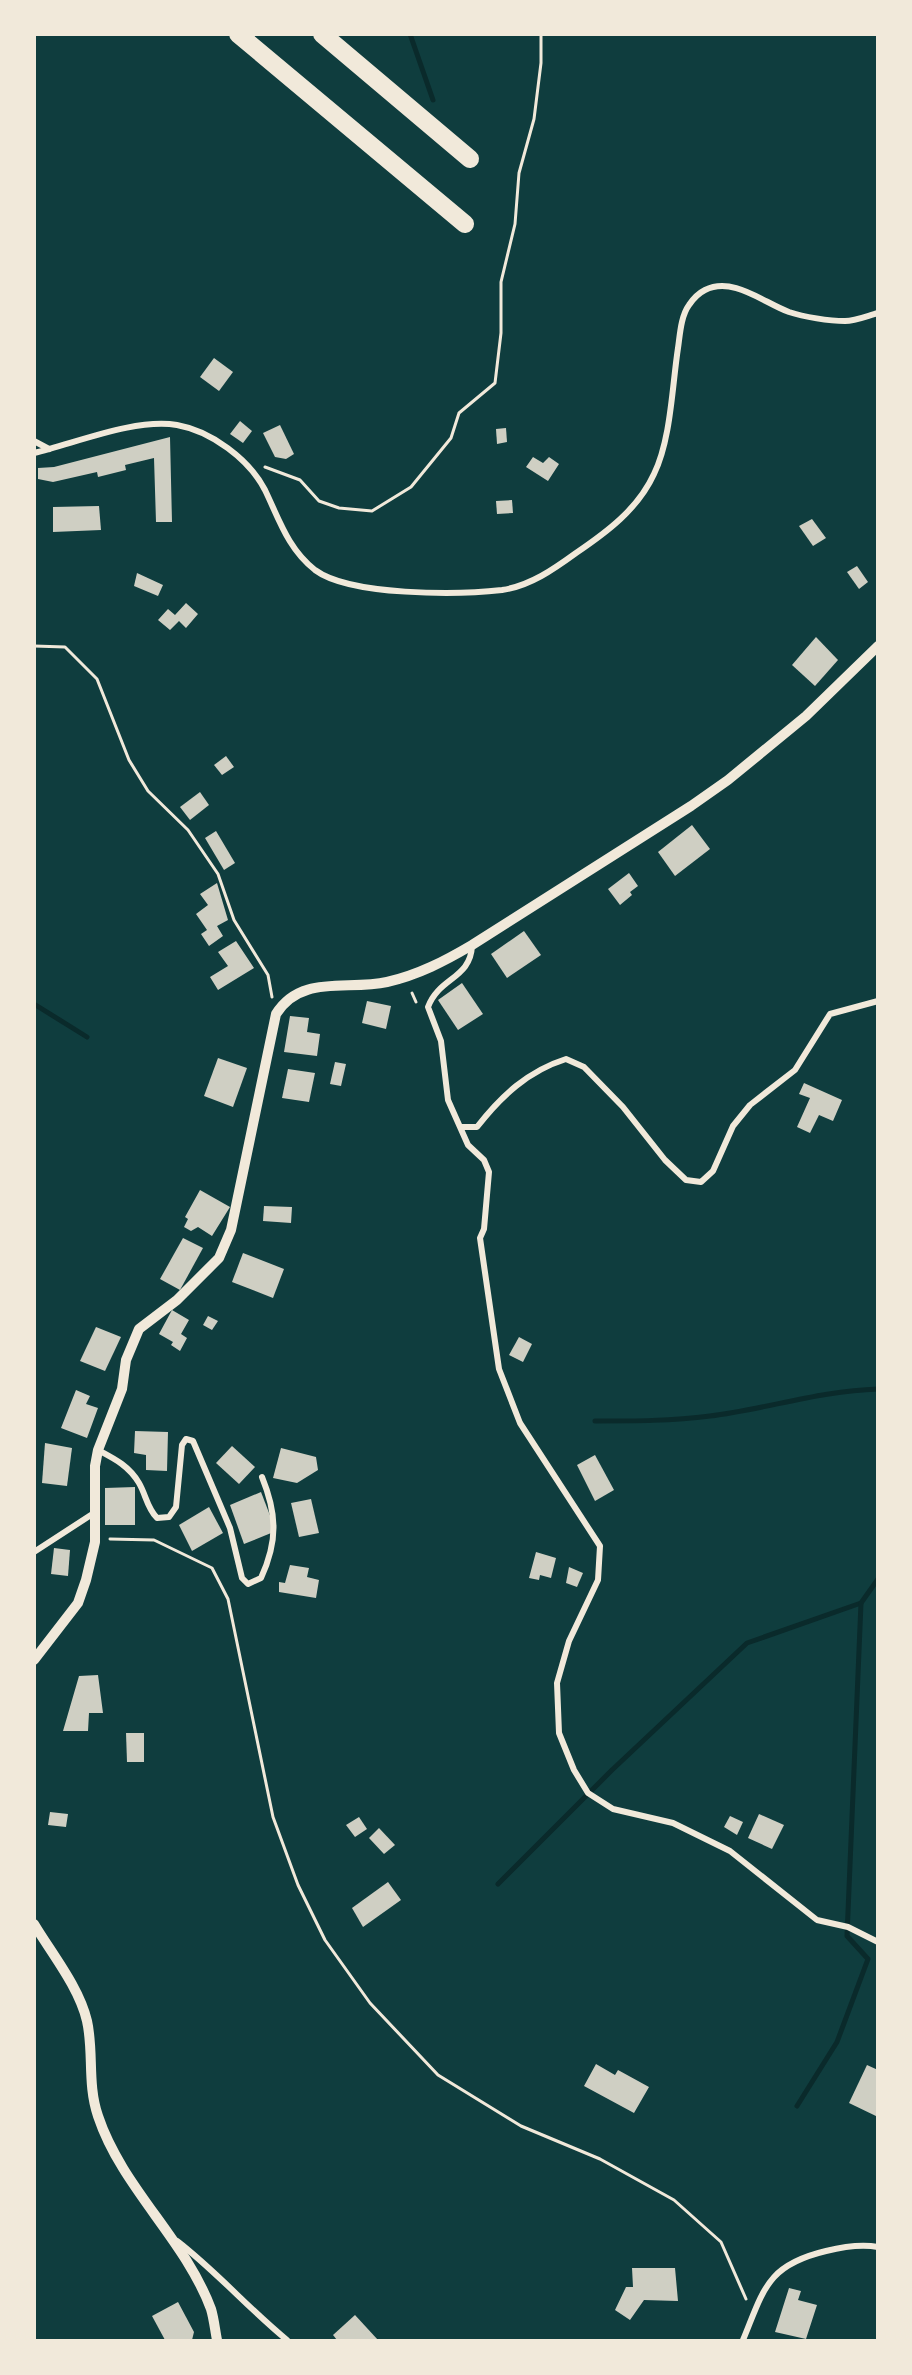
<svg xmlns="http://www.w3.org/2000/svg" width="912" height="2375" viewBox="0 0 912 2375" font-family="Bitter,serif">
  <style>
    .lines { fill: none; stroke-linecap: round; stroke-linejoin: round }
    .stream { stroke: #0a2a2b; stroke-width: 5 }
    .building { fill: #cfcfc3 }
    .path { stroke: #f1e9da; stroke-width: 3 }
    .minor { stroke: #f1e9da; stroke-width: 6 }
    .tertiary { stroke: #f1e9da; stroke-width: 10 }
    .motorway { stroke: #f1e9da; stroke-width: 18 }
  </style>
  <rect width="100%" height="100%" fill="#0f3d3e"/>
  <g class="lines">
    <g class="stream">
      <polyline points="410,34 433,100"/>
      <polyline points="34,1004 87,1037"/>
      <path d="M595,1421C634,1421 672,1421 710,1416C766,1409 820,1391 878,1389"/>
      <polyline points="498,1884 612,1770 747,1643 861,1603"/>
      <polyline points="797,2106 837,2042 868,1959 847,1936 861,1603 878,1579"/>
    </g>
  </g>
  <g class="building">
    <polygon points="214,358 233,372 219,391 200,377"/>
    <polygon points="240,421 252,431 243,443 230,434"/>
    <polygon points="280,425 294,454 286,459 275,457 263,433"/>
    <polygon points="506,428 507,442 497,444 496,429"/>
    <polygon points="170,437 172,522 156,522 154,458 125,465 126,470 98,477 97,472 53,482 38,479 38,468 54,467"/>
    <polygon points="533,457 543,463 549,457 559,464 548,481 526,467"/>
    <polygon points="512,500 513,513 497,514 496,501"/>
    <polygon points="99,506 101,530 53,532 53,507"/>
    <polygon points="812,519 826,538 813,546 799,526"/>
    <polygon points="857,566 868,582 859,589 847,572"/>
    <polygon points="137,573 163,585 158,596 134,586"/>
    <polygon points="186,603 198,614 186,628 179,621 170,630 158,620 168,609 175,615"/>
    <polygon points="816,637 838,660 815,686 792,665"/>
    <polygon points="226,756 234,767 222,775 214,765"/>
    <polygon points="200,792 209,805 190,820 180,807"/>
    <polygon points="692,825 710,849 675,876 658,852"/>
    <polygon points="216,831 235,863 224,870 205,838"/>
    <polygon points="629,873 638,886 630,892 632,895 620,905 608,889"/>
    <polygon points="217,883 228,920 217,926 223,936 209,946 201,934 207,930 196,914 208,905 200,894"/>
    <polygon points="524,931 541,955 507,978 491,954"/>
    <polygon points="236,941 254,968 218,990 210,977 228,966 218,952"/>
    <polygon points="462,983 483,1014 458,1030 438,1000"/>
    <polygon points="367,1001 391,1006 386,1029 362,1023"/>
    <polygon points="290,1016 309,1018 307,1032 320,1034 317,1056 284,1052"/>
    <polygon points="218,1058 247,1068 233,1107 204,1096"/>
    <polygon points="335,1062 346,1064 341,1086 330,1084"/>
    <polygon points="288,1069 315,1073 309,1102 282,1098"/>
    <polygon points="804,1083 842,1100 833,1121 819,1115 810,1133 797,1127 810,1098 799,1094"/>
    <polygon points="200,1190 230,1207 212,1236 198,1227 191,1231 184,1227 188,1219 185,1217"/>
    <polygon points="264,1206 292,1207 291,1223 263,1221"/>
    <polygon points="183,1238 203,1248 180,1290 160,1279"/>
    <polygon points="243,1253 284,1269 273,1298 232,1282"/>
    <polygon points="172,1310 189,1320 181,1334 187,1338 180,1351 171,1345 173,1342 159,1334"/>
    <polygon points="208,1316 218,1321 212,1330 203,1325"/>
    <polygon points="96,1327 121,1337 105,1371 80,1361"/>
    <polygon points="519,1337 532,1344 523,1362 509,1355"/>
    <polygon points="76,1390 90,1396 86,1404 98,1408 87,1438 61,1428"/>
    <polygon points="135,1431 168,1432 167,1471 146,1470 146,1455 134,1453"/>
    <polygon points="45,1443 72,1448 67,1486 42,1483"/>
    <polygon points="232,1446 255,1467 239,1484 216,1463"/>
    <polygon points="281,1448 316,1457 318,1470 297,1483 273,1478"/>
    <polygon points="595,1455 614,1490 595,1501 577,1465"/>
    <polygon points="135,1487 135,1525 105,1525 105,1488"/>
    <polygon points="261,1492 276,1531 244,1544 230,1505"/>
    <polygon points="311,1499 319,1533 299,1537 291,1503"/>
    <polygon points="209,1507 223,1533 192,1551 179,1525"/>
    <polygon points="54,1548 70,1550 68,1576 51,1574"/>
    <polygon points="536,1552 556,1558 551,1578 540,1575 539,1580 529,1578"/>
    <polygon points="290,1565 309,1568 307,1577 319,1580 316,1598 279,1592 279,1582 285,1583"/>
    <polygon points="569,1567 583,1573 577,1587 566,1583"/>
    <polygon points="98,1675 103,1713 89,1713 88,1731 63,1731 79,1676"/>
    <polygon points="126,1733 144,1733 144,1762 127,1762"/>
    <polygon points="50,1812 68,1814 66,1827 48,1825"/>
    <polygon points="759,1814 784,1825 772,1849 748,1838"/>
    <polygon points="730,1816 743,1822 737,1835 724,1827"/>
    <polygon points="359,1817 367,1829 355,1837 346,1825"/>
    <polygon points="379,1828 395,1845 384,1854 369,1838"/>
    <polygon points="388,1882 401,1900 363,1927 352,1908"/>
    <polygon points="596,2064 615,2075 618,2070 649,2087 634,2113 584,2086"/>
    <polygon points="867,2065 878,2070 878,2117 849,2103"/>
    <polygon points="632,2268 675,2268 678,2301 644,2300 630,2320 615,2310 626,2287 633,2287"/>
    <polygon points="789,2288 801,2291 798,2300 817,2305 806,2339 775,2332"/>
    <polygon points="178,2302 194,2332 192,2340 165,2340 152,2316"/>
    <polygon points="355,2315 378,2340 337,2340 333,2335"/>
  </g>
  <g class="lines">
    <g class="path">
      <polyline points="265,467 300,480 319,501 339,508 372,511 411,487 451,438 459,413 495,383 501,333 501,282 515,224 519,173 534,119 541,63 541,34"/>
      <polyline points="34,646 65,647 97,679 129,760 148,791 188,830 218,874 234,920 268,975 272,997"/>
      <polyline points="412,993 416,1002"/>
      <polyline points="110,1539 154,1540 212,1568 228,1599 273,1817 298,1885 325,1940 370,2003 438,2075 521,2126 600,2159 674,2200 721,2242 746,2299"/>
    </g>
    <g class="minor">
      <polyline points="34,441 49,449"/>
      <path d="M34,453C76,443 135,418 177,425C211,431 249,459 265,490C279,519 288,549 315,570C350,596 458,595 502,590C530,586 554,569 576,553C607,532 638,509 654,474C671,439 672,387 678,348C680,334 681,316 689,305C693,299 699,293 705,290C733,276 764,303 789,312C804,317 829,321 845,321C855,321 867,316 878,313"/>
      <path d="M472,945C471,979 439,977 428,1007L441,1041L448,1100L468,1145L484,1160L489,1172L484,1229L480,1238L499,1369L520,1423L600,1546L598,1580L569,1641L557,1683L559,1733L574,1770L588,1793L613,1809L673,1823L730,1851L817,1920L848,1927L878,1942"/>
      <path d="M461,1127H477C501,1096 528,1071 566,1059L584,1067L623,1107L665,1160L686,1180L701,1182L713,1171L733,1126L750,1105L795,1070L830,1014L878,1001"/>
      <path d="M98,1450C115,1459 129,1466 139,1483C146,1495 147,1508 157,1518L169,1517L176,1507L182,1445L186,1439L193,1441L230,1528L242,1578L248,1584L261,1578C278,1541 277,1514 262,1477"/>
      <polyline points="34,1552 94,1513"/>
      <path d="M177,2241C216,2271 249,2309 287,2340"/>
      <path d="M743,2340C764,2289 767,2265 826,2251C842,2247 862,2244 878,2247"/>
    </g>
    <g class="tertiary">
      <path d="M34,1660L78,1603L86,1580L95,1542V1466L98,1450L122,1389L126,1360L139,1329L177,1300L219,1258L231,1230L276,1014C301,974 347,991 387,982C418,975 445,961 472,945L691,806L728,780L806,716L878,646"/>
      <path d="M34,1924C52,1954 79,1987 87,2021C94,2052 87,2084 98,2116C122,2188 185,2239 211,2309C214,2319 215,2330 217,2340"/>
    </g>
    <g class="motorway">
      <polyline points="238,34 465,224"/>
      <polyline points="322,34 470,159"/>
    </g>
  </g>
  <rect width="912" height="2375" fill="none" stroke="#f1e9da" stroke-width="72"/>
</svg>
